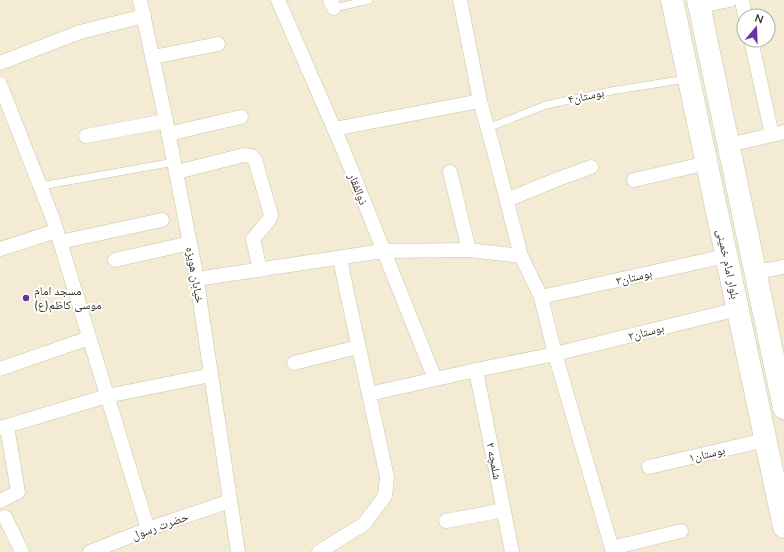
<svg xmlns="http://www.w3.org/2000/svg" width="784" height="552" viewBox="0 0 784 552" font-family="'Nunito Sans','Noto Naskh Arabic',sans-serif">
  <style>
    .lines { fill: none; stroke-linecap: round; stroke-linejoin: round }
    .service-casing { stroke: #cbc3ac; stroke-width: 8 }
    .minor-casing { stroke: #cbc3ac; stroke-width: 15 }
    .primary-casing { stroke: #cbc3ac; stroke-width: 23 }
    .service { stroke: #fff; stroke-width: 7 }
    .minor { stroke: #fff; stroke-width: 14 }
    .primary { stroke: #fff; stroke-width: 22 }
    .poi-dot { fill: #6831a7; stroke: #fff; stroke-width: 1.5 }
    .labels { text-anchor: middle; stroke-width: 4; stroke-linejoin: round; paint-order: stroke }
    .street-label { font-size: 12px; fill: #37342b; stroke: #fff }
    .poi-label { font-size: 12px; fill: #37342b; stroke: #fff; text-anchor: start }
  </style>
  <rect width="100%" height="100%" fill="#f3ebd3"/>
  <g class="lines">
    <g class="service-casing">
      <g id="service">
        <polyline points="334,8 369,0"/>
        <polyline points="488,128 546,105 611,91 686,79"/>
        <polyline points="41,186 174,162"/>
      </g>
    </g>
    <g class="minor-casing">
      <g id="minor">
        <polyline points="140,0 166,121 195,269 238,552"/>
        <polyline points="278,0 343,149 435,379"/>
        <polyline points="330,0 334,8"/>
        <polyline points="460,0 480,101 493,147 521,256 541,297 555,354 613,552"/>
        <polyline points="742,0 745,16"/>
        <polyline points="700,6 730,0"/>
        <polyline points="751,40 772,135"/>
        <polyline points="153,57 218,44"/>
        <polyline points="0,63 80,32 144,16"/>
        <polyline points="0,84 53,219 148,529"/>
        <polyline points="334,129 480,101"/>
        <polyline points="168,134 241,117"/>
        <polyline points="86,136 166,121"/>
        <polyline points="729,145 784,132"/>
        <polyline points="177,172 244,155 251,156 255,160 271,215 269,220 253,239 260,270"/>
        <polyline points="450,172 469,250"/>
        <polyline points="634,180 707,163"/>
        <polyline points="507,200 558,179 591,167"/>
        <polyline points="60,242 162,220"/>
        <polyline points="0,249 56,231"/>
        <polyline points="115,260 190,243"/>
        <polyline points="755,272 784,267"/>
        <polyline points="197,279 383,251 469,250 521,256"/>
        <polyline points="541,297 726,256"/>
        <polyline points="294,363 358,347"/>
        <polyline points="0,369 89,338"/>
        <polyline points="476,370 512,552"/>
        <polyline points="369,394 476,370 555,354 738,309"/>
        <polyline points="0,428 107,396 211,375"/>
        <polyline points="649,467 765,440"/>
        <polyline points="0,501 18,492 7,426"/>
        <polyline points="5,517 22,552"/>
        <polyline points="446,521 504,510"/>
        <polyline points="612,548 681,531"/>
        <polyline points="90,552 148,529 230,501"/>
        <polyline points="319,552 364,524 385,496 387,477 346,288 340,258"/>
      </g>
    </g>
    <g class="primary-casing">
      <g id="primary">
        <polyline points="672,0 784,527"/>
        <polyline points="698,0 784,408"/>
      </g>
    </g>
    <use href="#service" class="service"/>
    <use href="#minor" class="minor"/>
    <use href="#primary" class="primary"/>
  </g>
  <circle class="poi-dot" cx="26" cy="298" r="4"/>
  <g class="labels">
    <g class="street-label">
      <text transform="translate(586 96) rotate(-12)" y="4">بوستان۴</text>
      <text transform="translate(358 189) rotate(68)" y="4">ذوالفقار</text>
      <text transform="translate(728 264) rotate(78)" y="4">بلوار امام خمینی</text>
      <text transform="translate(195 275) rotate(80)" y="4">خیابان هویزه</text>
      <text transform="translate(634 277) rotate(-13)" y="4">بوستان۳</text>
      <text transform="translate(646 332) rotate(-14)" y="4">بوستان۲</text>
      <text transform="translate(707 454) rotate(-13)" y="4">بوستان۱</text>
      <text transform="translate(494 461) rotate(79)" y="4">شلمچه ۲</text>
      <text transform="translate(160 526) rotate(-20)" y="4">حضرت رسول</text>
    </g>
    <g class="poi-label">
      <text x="34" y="295">مسجد امام<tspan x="34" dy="14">موسی کاظم(ع)</tspan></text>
    </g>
  </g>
  <g transform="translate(756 28) rotate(19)"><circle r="19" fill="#ffffff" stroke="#afaeaa"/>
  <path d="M0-3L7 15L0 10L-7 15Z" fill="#6831a7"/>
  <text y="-6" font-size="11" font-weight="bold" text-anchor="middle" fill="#37342b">N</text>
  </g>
</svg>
